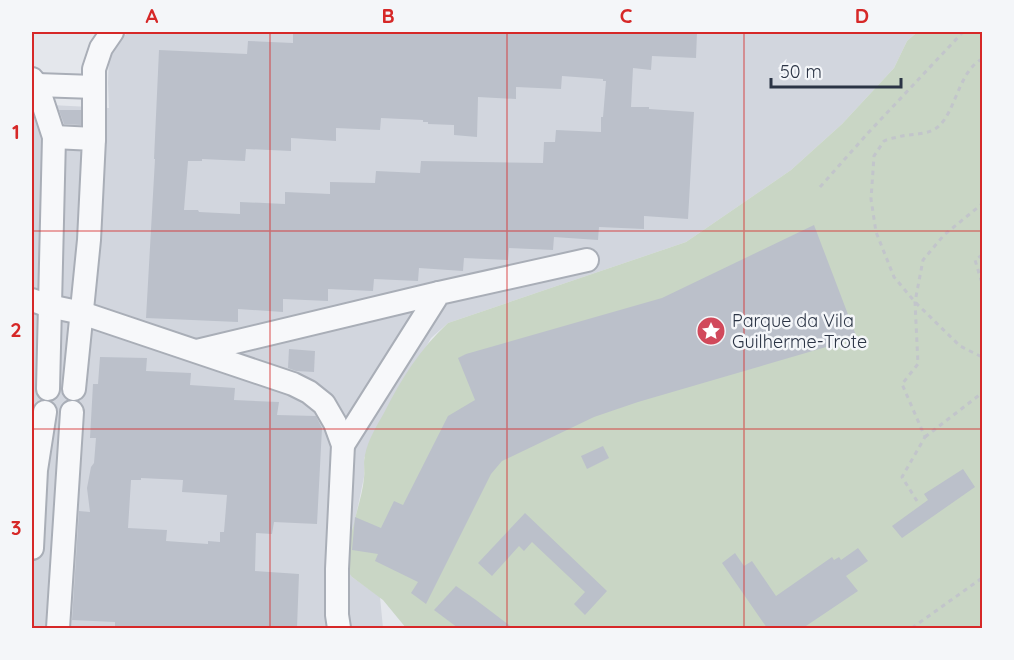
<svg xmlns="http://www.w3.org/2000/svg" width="1014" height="660" viewBox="0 0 1014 660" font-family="Quicksand,sans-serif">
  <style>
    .built { fill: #d2d6de }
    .green { fill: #c9d6c5 }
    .building { fill: #bbc0ca; fill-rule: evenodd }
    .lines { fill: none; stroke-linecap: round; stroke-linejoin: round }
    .minor-casing { stroke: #a9aeb7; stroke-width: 26 }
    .path { stroke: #c2c5cb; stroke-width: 3; stroke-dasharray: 4.5 4.5; stroke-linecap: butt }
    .minor { stroke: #f7f8fa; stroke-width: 22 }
    .grid { fill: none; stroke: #d62828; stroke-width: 1.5; stroke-opacity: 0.55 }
    .labels { text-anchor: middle; stroke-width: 5; stroke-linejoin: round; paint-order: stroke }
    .poi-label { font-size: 18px; fill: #2b3445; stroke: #f4f6f9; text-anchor: start }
    .neatline { fill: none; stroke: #d62828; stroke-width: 2 }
    .grid-label { font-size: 20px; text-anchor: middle; font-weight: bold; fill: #d62828 }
  </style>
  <rect width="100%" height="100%" fill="#e4e7ec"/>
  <polygon class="built" points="130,32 922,32 915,34 907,41 894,68 842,124 791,170 686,242 448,323 431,338 364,458 364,477 352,535 345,549 352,577 380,597 383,628 32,628 32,104 109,108 108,83 109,57 117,40"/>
  <path class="green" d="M922,32H982V628H406L383,600L352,577L343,564C346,547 353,531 356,515C359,503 363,490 364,478C365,470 363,463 365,455C368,440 376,427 384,413C401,379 420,349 448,323L686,242L791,170L842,124L894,68L907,41L915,34Z"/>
  <g class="building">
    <path d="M293,32L338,33V32H697L696,58L652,56L651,70L633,68L631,107H649V109L694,112L688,219L644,216V229L599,227L598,240L554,237L553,250L509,248L508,260L464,258L463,271L419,268L418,281L374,279L373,291L328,289V301L283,299V312L238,309V322L146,318L155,159H154L159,50L247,54L248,41L293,43ZM562,76L603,79V81H606L603,117H601V132L556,130L555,142H544L543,163L421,161L420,173L376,171L375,183L330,182V194L285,192V204L240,202V214L199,212L198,210H184L188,161H202V159L245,161L246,149L291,151V138L336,141V128L380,130L381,118L423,120V122H428V124L454,125V135L477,137L478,97L516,99V87L561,89Z"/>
    <polygon points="59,110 81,110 81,125 64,124"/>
    <polygon points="814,225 857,338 638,402 594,417 502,461 491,474 426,604 411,593 418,582 375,561 378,554 352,550 355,517 381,528 394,501 403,505 448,416 475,400 458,358 466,354 662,298"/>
    <polygon points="289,349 315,351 314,372 296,371 288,368"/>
    <path d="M100,357L147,358L146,371L191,373L190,385L235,388L234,400L279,402L277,415L316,416L322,428L317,524L274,522L272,534L256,533L255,571L299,574L297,628H115V622L72,620L79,511L90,512L87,488L91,467L94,463L96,438H90L93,384H98ZM141,478L183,480L182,492L227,495L224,532H220V542L208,541V544L166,541L167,530L128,528L131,480H141Z"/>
    <polygon points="603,446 609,458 587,469 581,456"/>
    <polygon points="963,469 975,487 902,538 892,526 928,500 924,494"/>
    <polygon points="525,513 607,591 585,615 574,604 585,592 532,542 524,551 519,546 492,576 478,563"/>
    <polygon points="858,548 868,561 846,576 858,591 803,628 767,628 722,563 735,553 744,566 752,561 776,596 832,557 834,560 839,557 841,560"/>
    <polygon points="456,586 476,600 513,628 458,628 434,610"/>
  </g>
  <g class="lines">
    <g class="minor-casing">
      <g id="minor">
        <polyline points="32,79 37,85 54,137 48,389"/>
        <polyline points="37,85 94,87"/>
        <polyline points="54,137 94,139 89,240 74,389"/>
        <polyline points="94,139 94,69 101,48 112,32"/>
        <polyline points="32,300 49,306 82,313 293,384 309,392 324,404 335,423 343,445 337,569 337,615 339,628"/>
        <polyline points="197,351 439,293"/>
        <polyline points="343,445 439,293 587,260"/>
        <polyline points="32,548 36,470 45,412"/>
        <polyline points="58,628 72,412"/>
      </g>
    </g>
    <g class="path">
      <path d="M982,59C959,71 956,110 939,126C928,136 911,133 898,137C893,138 888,139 884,141L874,156L871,199L876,232L894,277L915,302L960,346L982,357"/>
      <polyline points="820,187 868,133 963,32"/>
      <polyline points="982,255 975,260 982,283"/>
      <polyline points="925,437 982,393"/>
      <polyline points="917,501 902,477 925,437 902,384 918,364 915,302 923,260 944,235 982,204"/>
      <polyline points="912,628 982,578"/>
    </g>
    <use href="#minor" class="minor"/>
  </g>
  <path class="grid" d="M270,32V628M507,32V628M744,32V628M32,231H982M32,429H982"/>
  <defs>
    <g id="sight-disc" transform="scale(1.5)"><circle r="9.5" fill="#d1495b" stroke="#f4f6f9"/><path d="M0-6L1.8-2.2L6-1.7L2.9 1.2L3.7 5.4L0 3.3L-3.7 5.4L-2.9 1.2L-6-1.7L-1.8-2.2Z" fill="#fff"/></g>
  </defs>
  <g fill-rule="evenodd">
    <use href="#sight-disc" x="711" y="331"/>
  </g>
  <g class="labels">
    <g class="poi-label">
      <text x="732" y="327">Parque da Vila<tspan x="732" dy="21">Guilherme-Trote</tspan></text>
    </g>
  </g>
  <rect width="1014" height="660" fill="none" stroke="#f4f6f9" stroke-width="66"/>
  <path d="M771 78v9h130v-9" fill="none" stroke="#2b3445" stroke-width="3"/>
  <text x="780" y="78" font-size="18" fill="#2b3445" stroke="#f4f6f9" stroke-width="4.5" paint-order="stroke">50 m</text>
  <rect x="33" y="33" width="948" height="594" class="neatline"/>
  <g class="grid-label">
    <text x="152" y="23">A</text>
    <text x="388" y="23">B</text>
    <text x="626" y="23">C</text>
    <text x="862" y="23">D</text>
    <text x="16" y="139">1</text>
    <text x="16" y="337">2</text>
    <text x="16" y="535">3</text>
  </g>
</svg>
